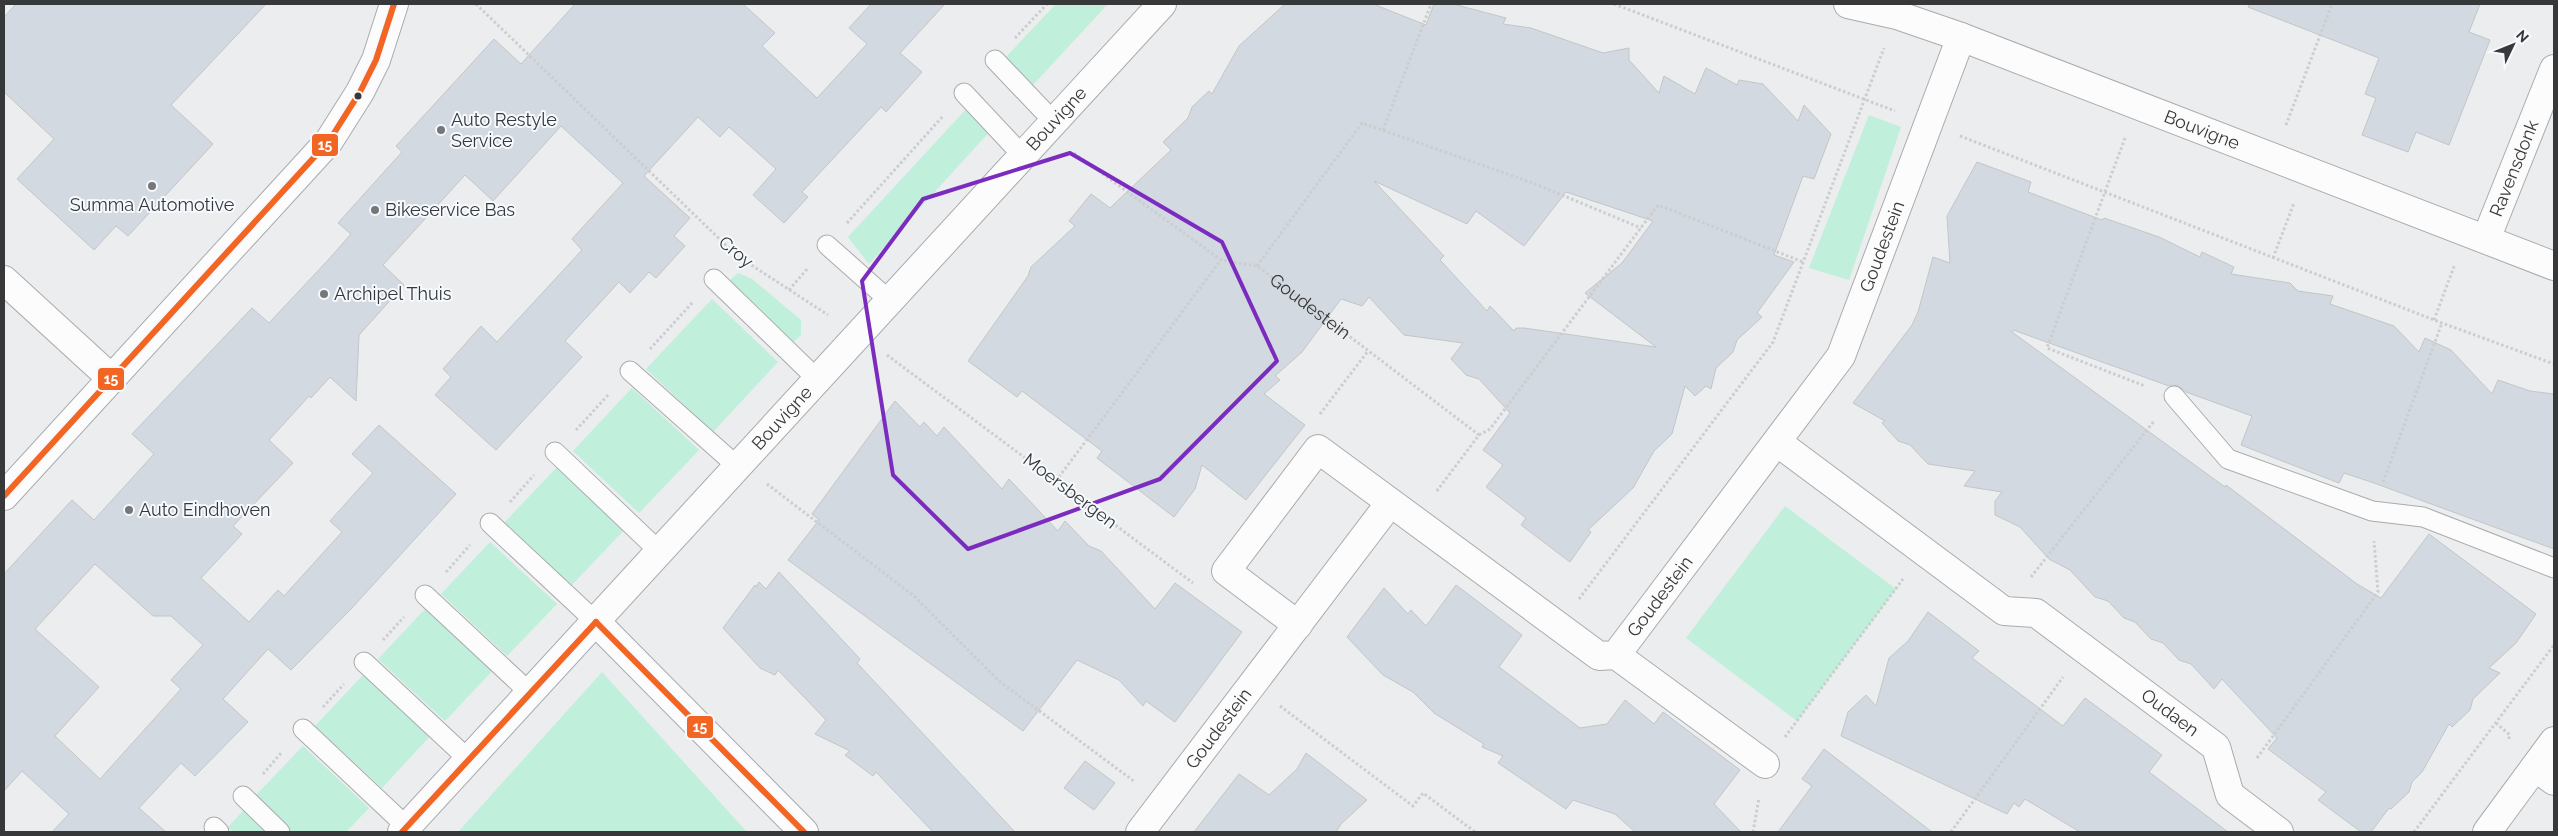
<svg xmlns="http://www.w3.org/2000/svg" width="2558" height="836" viewBox="0 0 2558 836" font-family="Raleway,sans-serif">
  <style>
    .green { fill: #c0efdb }
    .building { fill: #d2d9e1; stroke: #c4c5c7; fill-rule: evenodd }
    .lines { fill: none; stroke-linecap: round; stroke-linejoin: round }
    .lane-casing { stroke: #aaabad; stroke-width: 21 }
    .street-casing { stroke: #aaabad; stroke-width: 30 }
    .secondary-casing { stroke: #aaabad; stroke-width: 30 }
    .path { stroke: #cccdce; stroke-width: 3; stroke-dasharray: 2.5 2.5; stroke-linecap: butt }
    .lane { stroke: #fcfcfd; stroke-width: 19 }
    .street { stroke: #fcfcfd; stroke-width: 28 }
    .secondary { stroke: #fcfcfd; stroke-width: 28 }
    .bus-1-casing { stroke: #f6fafe; stroke-width: 10 }
    .bus-1 { stroke: #f26522; stroke-width: 6 }
    .marked { fill: none; stroke: #7b2cbf; stroke-width: 4; stroke-linejoin: round }
    .bus-dot { fill: #363839; stroke: #f6fafe; stroke-width: 2 }
    .poi-dot { fill: #757779; stroke: #f6fafe; stroke-width: 2 }
    .labels { text-anchor: middle; stroke-width: 4; stroke-linejoin: round; paint-order: stroke }
    .poi-label { font-size: 18px; fill: #363839; stroke: #f6fafe; text-anchor: start }
    .street-label { font-size: 18px; fill: #363839; stroke: #f6fafe }
    .line-badge { stroke: #f6fafe; stroke-width: 2 }
    .badge-label { font-size: 14px; text-anchor: middle; font-weight: bold; fill: #fff }
  </style>
  <rect width="100%" height="100%" fill="#ebedef"/>
  <g class="green">
    <polygon points="1056,4 1108,4 1031,87 1005,58"/>
    <polygon points="970,105 993,128 869,264 848,237"/>
    <polygon points="1869,115 1901,127 1849,280 1809,268"/>
    <polygon points="738,273 752,279 801,320 801,335 791,344 727,283"/>
    <polygon points="712,299 778,362 713,432 646,369"/>
    <polygon points="632,388 699,450 639,513 573,451"/>
    <polygon points="558,466 625,529 571,586 504,523"/>
    <polygon points="1785,506 1896,589 1797,721 1686,638"/>
    <polygon points="490,542 557,604 507,656 441,594"/>
    <polygon points="427,607 494,669 445,721 378,659"/>
    <polygon points="602,672 747,832 458,832"/>
    <polygon points="364,674 430,736 382,788 315,726"/>
    <polygon points="303,746 369,808 346,832 290,832 253,798"/>
    <polygon points="244,810 268,832 233,832 228,827"/>
  </g>
  <g class="building">
    <polygon points="16,4 266,4 171,105 213,144 128,236 116,226 94,250 17,179 54,139 4,92 4,17"/>
    <path d="M575,4H743L775,33L762,46L817,98L867,44L849,28L871,4H945L900,53L922,72L886,112L881,107L802,192L808,197L784,223L753,195L776,169L729,127L720,137L698,117L644,176L690,218L674,236L685,246L656,278L649,272L630,293L619,282L565,341L582,357L496,450L435,395L451,377L443,369L481,326L497,342L582,250L572,239L623,183L561,126L493,201L465,175L383,265L404,285L359,335L356,401L330,377L311,398L309,396L269,440L293,463L233,526L242,534L201,578L249,622L278,590L284,596L342,532L330,521L373,473L352,454L379,425L456,494L351,609L291,670L268,649L223,699L248,722L195,776L181,763L139,808L166,832H52L69,814L22,771L4,791V574L72,500L94,520L154,454L132,434L252,308L269,323L329,259L351,234L338,223L402,152L396,146L494,39L521,64ZM95,564L153,616H171L203,645L171,680L181,689L100,779L55,736L99,687L35,629Z"/>
    <path d="M1285,4H1373L1426,25L1434,4H1453L1506,18L1503,24L1531,28L1603,53L1629,48V60L1659,93L1664,76L1695,94L1706,68L1737,85L1739,80L1763,84L1798,121L1804,105L1831,134L1814,179L1803,176L1774,255L1794,262L1757,313L1762,317L1737,340L1733,352L1716,368L1711,389L1706,386L1695,396L1685,386L1672,434L1654,451L1633,488L1588,530L1591,532L1570,562L1521,525L1526,518L1486,487L1503,465L1483,450L1510,413L1479,379L1466,375L1451,359L1463,343L1404,335L1369,297L1362,306L1341,299L1302,352L1275,376L1280,380L1264,394L1305,425L1246,500L1202,465L1195,489L1174,517L1097,458L1102,451L1022,391L1017,397L968,361L1028,276L1031,267L1075,226L1069,221L1091,194L1110,208L1171,150L1163,142L1188,118L1192,107L1209,91L1212,94L1239,46ZM1374,181L1467,224L1476,211L1524,246L1566,192L1653,221L1622,263L1585,293L1656,347L1524,328H1516L1514,331L1490,306L1487,311L1440,260L1444,256Z"/>
    <polygon points="2249,4 2480,4 2469,32 2490,40 2449,145 2416,132 2408,152 2362,135 2376,98 2365,94 2379,58 2248,7"/>
    <polygon points="1977,162 2031,182 2028,192 2102,220 2104,218 2159,237 2200,257 2202,252 2234,267 2231,274 2290,283 2298,291 2333,296 2330,304 2394,326 2419,352 2425,338 2451,350 2492,394 2498,380 2530,391 2554,394 2554,549 2374,483 2344,473 2339,483 2241,445 2252,416 2186,392 2177,385 2169,386 2013,330 2012,332 2225,487 2226,485 2357,584 2381,598 2429,534 2536,614 2516,643 2489,668 2500,673 2473,699 2470,710 2452,727 2449,724 2422,772 2412,782 2409,792 2391,809 2389,808 2371,832 2361,832 2318,800 2326,792 2268,749 2277,738 2222,679 2214,689 2191,664 2179,660 2163,643 2151,639 2135,622 2124,618 2108,601 2095,597 2070,570 2049,559 2020,527 1995,515 1995,501 2002,492 1964,486 1975,471 1928,464 1910,445 1898,441 1882,423 1885,421 1853,403 1912,325 1918,312 1933,257 1950,263 1947,216"/>
    <polygon points="895,401 920,427 924,422 937,436 944,427 1002,489 1009,479 1058,531 1065,521 1089,546 1101,551 1155,609 1175,583 1242,632 1175,722 1146,701 1143,706 1119,680 1077,660 1023,731 788,560 819,520 812,514"/>
    <polygon points="779,572 860,659 857,663 1015,832 933,832 876,772 873,776 845,755 850,751 815,734 826,720 778,670 775,675 760,668 723,628 755,585 756,587 759,582 766,589"/>
    <polygon points="1456,585 1522,635 1499,667 1580,728 1607,724 1625,700 1654,724 1663,712 1740,770 1714,804 1741,832 1635,832 1615,814 1573,800 1566,809 1498,763 1503,756 1482,747 1484,744 1434,713 1413,692 1383,675 1347,637 1384,588 1408,614 1411,610 1426,626"/>
    <polygon points="1928,612 1979,651 1972,658 2063,726 2085,698 2162,755 2149,772 2228,832 2080,832 2025,799 2019,807 2014,803 2007,814 1841,736 1848,712 1866,695 1876,706 1889,658 1908,641"/>
    <polygon points="1824,749 1932,832 1778,832 1812,786 1802,779"/>
    <polygon points="1306,753 1367,800 1341,824 1336,832 1194,832 1239,774 1269,795 1297,769"/>
    <polygon points="1085,761 1115,783 1094,810 1064,788"/>
  </g>
  <g class="lines">
    <g class="lane-casing">
      <g id="lane">
        <polyline points="995,60 1054,122"/>
        <polyline points="964,93 1023,156"/>
        <polyline points="827,245 890,301"/>
        <polyline points="714,279 818,380"/>
        <polyline points="630,371 738,467"/>
        <polyline points="2174,396 2228,459 2372,511 2423,517 2554,568"/>
        <polyline points="555,452 660,552"/>
        <polyline points="490,523 596,622"/>
        <polyline points="425,595 529,692"/>
        <polyline points="364,662 468,759"/>
        <polyline points="303,729 407,827"/>
        <polyline points="243,796 280,832"/>
        <polyline points="214,827 219,832"/>
      </g>
    </g>
    <g class="street-casing">
      <g id="street">
        <path id="s2" d="M2486,239L2554,69"/>
        <polyline points="4,280 111,378"/>
        <path id="s3" d="M1777,442L2004,611L2036,613L2216,747L2230,795L2279,832"/>
        <path id="s4" d="M1298,625L1226,571L1318,449L1599,656L1616,655L1841,356L1961,37"/>
        <polyline points="1616,655 1765,764"/>
        <polyline points="2535,767 2554,781"/>
        <path id="s5" d="M1140,832L1390,503"/>
        <polyline points="2487,832 2554,741"/>
      </g>
    </g>
    <g class="secondary-casing">
      <g id="secondary">
        <path id="s6" d="M1848,4L1897,15L1961,37L2554,266"/>
        <polyline points="4,496 329,141 360,92 376,60 394,4"/>
        <polyline points="596,622 804,832"/>
        <path id="s7" d="M402,832L1162,4"/>
      </g>
    </g>
    <g class="path">
      <polyline points="476,4 734,253"/>
      <polyline points="1614,4 1895,111"/>
      <polyline points="1015,38 1047,4"/>
      <polyline points="2286,125 2332,4"/>
      <polyline points="1383,130 1431,4"/>
      <polyline points="1960,136 2442,323 2554,364"/>
      <polyline points="2125,138 2047,348 2145,386"/>
      <path id="s1" d="M1074,153L1221,260L1257,266L1479,435L1436,492"/>
      <polyline points="847,223 943,116"/>
      <polyline points="739,257 828,315"/>
      <polyline points="2273,258 2294,203"/>
      <polyline points="1257,266 1362,123 1533,183 1641,228"/>
      <polyline points="789,290 807,269"/>
      <polyline points="2434,320 2455,264"/>
      <polyline points="650,349 693,302"/>
      <polyline points="887,355 1193,583"/>
      <polyline points="1320,414 1368,351"/>
      <polyline points="576,430 609,394"/>
      <polyline points="1479,435 1490,429 1658,205 1803,262"/>
      <polyline points="1056,481 1221,260"/>
      <polyline points="2383,482 2442,323"/>
      <polyline points="767,484 914,596 999,681 1135,782"/>
      <polyline points="510,502 534,475"/>
      <polyline points="446,572 470,545"/>
      <polyline points="2031,577 2154,421"/>
      <polyline points="1579,599 1773,342 1884,48"/>
      <polyline points="383,640 404,617"/>
      <polyline points="1280,706 1413,806 1423,793 1475,832"/>
      <polyline points="323,707 344,684"/>
      <polyline points="2496,723 2510,735 2508,741"/>
      <polyline points="1785,737 1903,579"/>
      <polyline points="2257,758 2378,592 2374,541"/>
      <polyline points="263,774 282,752"/>
      <polyline points="1753,832 1759,798"/>
      <polyline points="1951,832 2063,677"/>
      <polyline points="2414,832 2554,645"/>
    </g>
    <use href="#lane" class="lane"/>
    <use href="#street" class="street"/>
    <use href="#secondary" class="secondary"/>
    <g class="bus-1-casing">
      <g id="bus-1">
        <polyline points="4,496 329,141 360,92 376,60 394,4"/>
        <polyline points="596,622 804,832"/>
        <polyline points="402,832 596,622"/>
      </g>
    </g>
    <use href="#bus-1" class="bus-1"/>
  </g>
  <path class="marked" d="M1070,153L1222,242L1277,361L1160,479L968,549L893,475L862,281L923,199Z"/>
  <circle class="bus-dot" cx="358" cy="96" r="4.5"/>
  <g class="poi-dot">
    <circle cx="441" cy="130" r="5"/>
    <circle cx="152" cy="186" r="5"/>
    <circle cx="375" cy="210" r="5"/>
    <circle cx="324" cy="294" r="5"/>
    <circle cx="129" cy="510" r="5"/>
  </g>
  <g class="labels">
    <g class="poi-label">
      <text x="451" y="126">Auto Restyle<tspan x="451" dy="21">Service</tspan></text>
      <text x="152" y="211" text-anchor="middle">Summa Automotive</text>
      <text x="385" y="216">Bikeservice Bas</text>
      <text x="334" y="300">Archipel Thuis</text>
      <text x="139" y="516">Auto Eindhoven</text>
    </g>
    <g class="street-label">
      <text dy="6" stroke="none"><textPath href="#s7" startOffset="968">Bouvigne</textPath></text>
      <text dy="6" stroke="none"><textPath href="#s6" startOffset="376">Bouvigne</textPath></text>
      <text dy="6" stroke="none"><textPath href="#s2" startOffset="76">Ravensdonk</textPath></text>
      <text dy="6" stroke="none"><textPath href="#s4" startOffset="1100">Goudestein</textPath></text>
      <text transform="translate(736 252) rotate(39)" y="6">Croy</text>
      <text dy="6" stroke="none"><textPath href="#s1" startOffset="285">Goudestein</textPath></text>
      <text dy="6" stroke="none"><textPath href="#s7" startOffset="562">Bouvigne</textPath></text>
      <text transform="translate(1070 491) rotate(37)" y="6">Moersbergen</text>
      <text dy="6" stroke="none"><textPath href="#s4" startOffset="682">Goudestein</textPath></text>
      <text dy="6" stroke="none"><textPath href="#s3" startOffset="482">Oudaen</textPath></text>
      <text dy="6" stroke="none"><textPath href="#s5" startOffset="130">Goudestein</textPath></text>
    </g>
  </g>
  <g class="line-badge">
    <rect x="311" y="133" width="28" height="24" rx="5" fill="#f26522"/>
    <rect x="97" y="367" width="28" height="24" rx="5" fill="#f26522"/>
    <rect x="686" y="715" width="28" height="24" rx="5" fill="#f26522"/>
  </g>
  <g class="badge-label">
    <text x="325" y="150">15</text>
    <text x="111" y="384">15</text>
    <text x="700" y="732">15</text>
  </g>
  <rect width="2558" height="836" fill="none" stroke="#363839" stroke-width="10"/>
  <g transform="translate(2513 45) rotate(47)" stroke="#f6fafe" stroke-width="4" paint-order="stroke">
  <path d="M0-4L9 19L0 12L-9 19Z" fill="#363839"/>
  <text y="-8" font-size="14" font-weight="bold" text-anchor="middle" fill="#363839">N</text>
  </g>
</svg>
